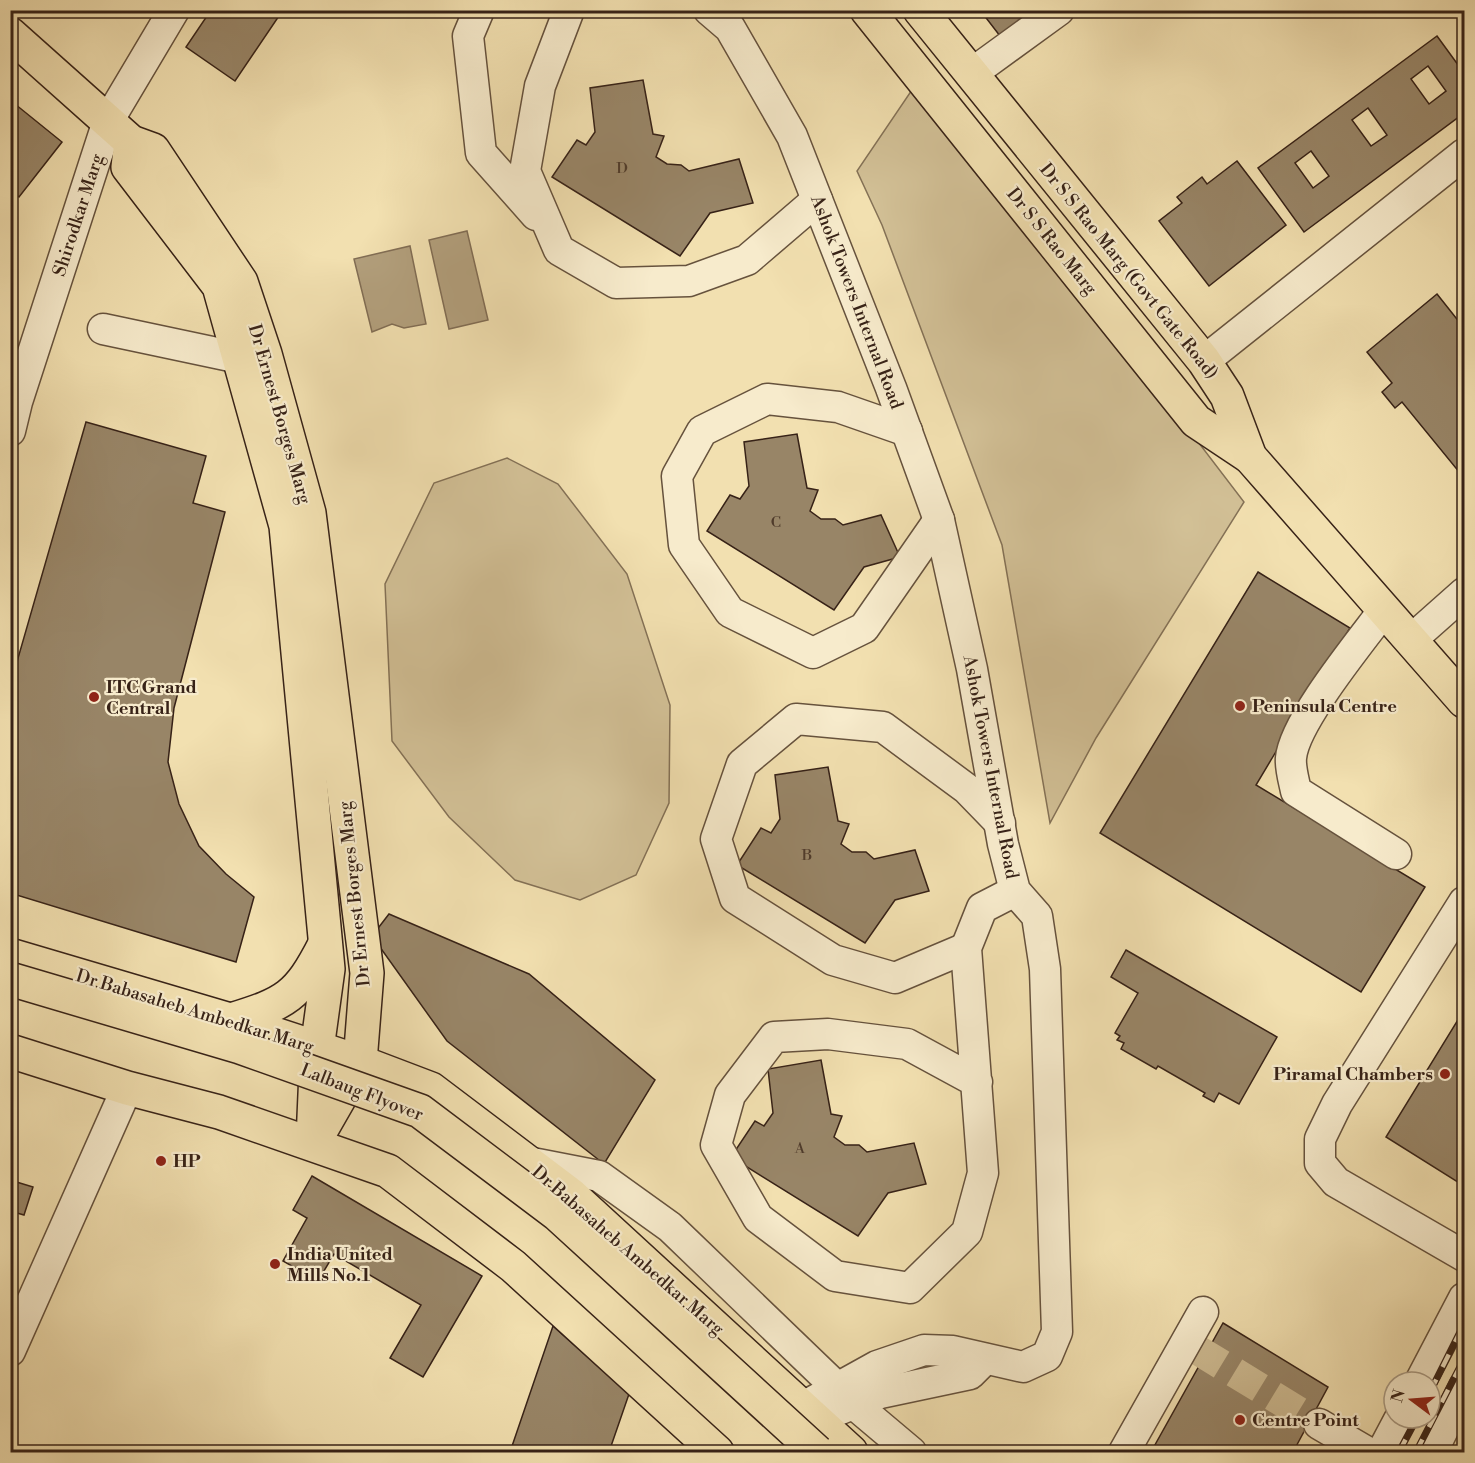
<svg xmlns="http://www.w3.org/2000/svg" width="1475" height="1463" viewBox="0 0 1475 1463" font-family="'Libre Bodoni',serif">
  <style>
    .green { fill: #d2c096; stroke: #847156; stroke-width: 1.5 }
    .water { fill: #b29f7c; stroke: #816d54; stroke-width: 1.5 }
    .building { fill: #988567; stroke: #372217; stroke-width: 1.5; fill-rule: evenodd }
    .lines { fill: none; stroke-linecap: round; stroke-linejoin: round }
    .minor-tunnel { stroke: #cdba91; stroke-width: 30; stroke-dasharray: 30 15; stroke-linecap: butt }
    .minor-casing { stroke: #66523d; stroke-width: 33 }
    .major-casing { stroke: #372217; stroke-width: 36 }
    .highway-casing { stroke: #372217; stroke-width: 36 }
    .minor { stroke: #f7ebcc; stroke-width: 30 }
    .major { stroke: #f2e0b0; stroke-width: 33 }
    .highway { stroke: #f2e0b0; stroke-width: 33 }
    .rail-casing { stroke: #372217; stroke-width: 7 }
    .rail { stroke: #f7ebcc; stroke-width: 4.5; stroke-dasharray: 14; stroke-linecap: butt }
    .highway-bridge-casing { stroke: #372217; stroke-width: 36; stroke-linecap: butt }
    .highway-bridge { stroke: #f2e0b0; stroke-width: 33 }
    .poi-dot { fill: #8f2418; stroke: #f7ebcc; stroke-width: 2 }
    .labels { text-anchor: middle; stroke-width: 4.5; stroke-linejoin: round; paint-order: stroke }
    .number-label { font-size: 15px; fill: #4f3b2b }
    .street-label { font-size: 18px; fill: #372217; stroke: #f7ebcc }
    .poi-label { font-size: 18px; font-weight: bold; fill: #372217; stroke: #f7ebcc; text-anchor: start }
  </style>
  <rect width="100%" height="100%" fill="#f2e0b0"/>
  <filter id="stains"><feTurbulence type="fractalNoise" baseFrequency=".00333" numOctaves="4"/><feColorMatrix values="0 0 0 0 .2 0 0 0 0 .09 0 0 0 0 .02 0 0 0 .5 -.17"/></filter>
  <radialGradient id="worn" r=".72"><stop offset=".6" stop-color="#630" stop-opacity="0"/><stop offset="1" stop-color="#630" stop-opacity=".3"/></radialGradient>
  <g class="green">
    <polygon points="920,78 1244,502 1096,738 1050,823 1002,545 882,225 857,171"/>
    <polygon points="507,458 558,484 627,574 670,705 669,803 636,875 580,900 515,880 449,817 392,741 385,584 434,483"/>
  </g>
  <g class="water">
    <polygon points="467,231 488,320 449,329 429,240"/>
    <polygon points="410,246 426,324 404,328 392,324 372,332 354,259"/>
  </g>
  <g class="building">
    <polygon points="211,10 283,10 235,81 186,47"/>
    <polygon points="980,10 1035,10 1000,36"/>
    <path d="M1437,36L1464,73V113L1304,232L1258,168ZM1428,66L1446,91L1429,104L1411,79ZM1368,108L1387,135L1371,146L1352,120ZM1311,151L1329,176L1313,188L1295,163Z"/>
    <polygon points="643,80 653,134 664,136 656,157 667,164 681,165 689,171 739,159 753,203 710,213 680,256 552,177 577,140 586,145 595,132 590,88"/>
    <polygon points="10,100 62,142 19,197 10,190"/>
    <polygon points="1237,161 1286,225 1209,286 1159,221 1182,203 1177,197 1202,177 1207,184"/>
    <polygon points="1437,294 1464,328 1464,478 1402,402 1395,408 1382,392 1392,383 1367,352"/>
    <polygon points="86,422 206,456 193,503 225,512 174,708 168,762 179,804 199,846 226,874 254,897 236,962 10,893 10,686"/>
    <polygon points="797,434 807,488 818,490 810,511 821,519 835,519 843,525 881,515 900,557 864,567 834,610 707,531 730,495 740,499 749,486 744,442"/>
    <polygon points="1258,572 1350,628 1256,785 1425,887 1361,992 1100,833"/>
    <polygon points="828,767 838,821 849,824 841,844 852,852 866,852 874,859 915,850 929,891 895,900 865,943 737,865 761,828 771,833 780,819 775,775"/>
    <polygon points="389,914 529,974 655,1080 604,1164 447,1041 372,936"/>
    <polygon points="1126,950 1277,1037 1239,1104 1219,1093 1214,1102 1203,1096 1205,1093 1158,1066 1156,1069 1121,1049 1124,1043 1117,1040 1120,1036 1115,1033 1138,993 1111,977"/>
    <polygon points="1464,1010 1464,1186 1386,1137"/>
    <polygon points="821,1060 831,1114 842,1116 834,1137 845,1145 859,1145 867,1152 914,1143 926,1184 888,1193 858,1236 731,1157 755,1121 764,1126 773,1113 768,1069"/>
    <polygon points="312,1176 482,1276 423,1377 390,1358 421,1305 334,1254 318,1281 283,1261 307,1218 293,1210"/>
    <polygon points="10,1180 33,1187 24,1215 10,1211"/>
    <polygon points="1223,1323 1328,1387 1293,1452 1151,1452"/>
    <polygon points="553,1326 629,1394 609,1452 510,1452"/>
  </g>
  <g class="lines">
    <polyline class="minor-tunnel" points="1196,1349 1319,1424"/>
    <g class="minor-casing">
      <g id="minor">
        <polyline points="479,10 468,36 481,153 536,215"/>
        <polyline points="569,10 540,86 525,171 559,250 616,283 689,281 747,260 817,200"/>
        <polyline points="709,10 730,28 792,136 891,388 939,520 972,669 1003,844 1015,891 1037,916 1045,969 1057,1332 1047,1356 1023,1367 953,1351 924,1350 877,1366 803,1407"/>
        <polyline points="971,74 1059,10"/>
        <polyline points="103,329 240,358 259,354"/>
        <polyline points="1204,361 1464,154"/>
        <polyline points="10,431 17,402 108,121 174,10"/>
        <polyline points="907,431 838,407 767,399 702,431 677,476 684,545 730,612 813,653 864,628 939,520"/>
        <path d="M1384,610C1361,641 1294,722 1291,758C1290,768 1294,781 1296,791L1396,854"/>
        <polyline points="1411,640 1464,593"/>
        <polyline points="1464,902 1337,1104 1320,1139 1320,1163 1336,1182 1464,1256"/>
        <polyline points="966,948 895,978 833,960 735,898 716,839 742,764 796,719 883,727 967,789 1000,823"/>
        <polyline points="977,1082 907,1044 828,1034 774,1037 730,1095 716,1145 758,1218 835,1276 910,1288 967,1232 983,1173 966,948 982,908 1015,891"/>
        <polyline points="527,1162 599,1176 670,1227 854,1404 911,1452"/>
        <polyline points="10,1351 127,1088"/>
        <polyline points="1420,1382 1464,1298"/>
        <polyline points="838,1410 880,1393 970,1374 985,1359"/>
        <polyline points="1319,1424 1367,1452"/>
        <polyline points="1124,1452 1203,1312"/>
        <polyline points="1382,1452 1400,1418"/>
        <polyline points="1432,1452 1464,1387"/>
      </g>
    </g>
    <g class="major-casing">
      <g id="major">
        <polyline points="867,10 1196,421 1250,457"/>
        <polyline points="920,10 1204,361 1227,396 1250,457 1464,701"/>
        <polyline points="10,34 131,142 153,150 241,282 265,354 309,513 367,973 360,1062 313,1144"/>
        <polyline points="131,142 128,167 219,286 286,526 328,969 317,1049 313,1140"/>
      </g>
    </g>
    <g class="highway-casing">
      <g id="highway">
        <polyline points="10,955 247,1025 360,1062 431,1089 571,1195 851,1452"/>
        <path d="M231,1020C286,1003 298,997 325,944"/>
        <polyline points="10,1051 127,1088 219,1112 388,1171 513,1266 717,1452"/>
      </g>
    </g>
    <use href="#minor" class="minor"/>
    <use href="#major" class="major"/>
    <use href="#highway" class="highway"/>
    <g class="rail-casing">
      <g id="rail">
        <polyline points="1430,1392 1464,1324"/>
        <polyline points="1399,1452 1417,1418"/>
        <polyline points="1416,1452 1464,1359"/>
      </g>
    </g>
    <use href="#rail" class="rail"/>
    <g class="highway-bridge-casing">
      <polyline id="highway-bridge" points="10,979 240,1047 420,1111 557,1214 817,1452"/>
    </g>
    <use href="#highway-bridge" class="highway-bridge"/>
  </g>
  <g class="poi-dot">
    <circle cx="94" cy="697" r="6"/>
    <circle cx="1240" cy="706" r="6"/>
    <circle cx="1445" cy="1074" r="6"/>
    <circle cx="161" cy="1161" r="6"/>
    <circle cx="275" cy="1264" r="6"/>
    <circle cx="1240" cy="1420" r="6"/>
  </g>
  <g class="labels">
    <g class="number-label">
      <text x="622" y="173">D</text>
      <text x="776" y="527">C</text>
      <text x="807" y="860">B</text>
      <text x="800" y="1153">A</text>
    </g>
    <g class="street-label">
      <text transform="translate(78 215) rotate(-72)" y="6">Shirodkar Marg</text>
      <text transform="translate(1052 241) rotate(51)" y="6">Dr S S Rao Marg</text>
      <text transform="translate(1129 271) rotate(51)" y="6">Dr S S Rao Marg (Govt Gate Road)</text>
      <text transform="translate(857 302) rotate(69)" y="6">Ashok Towers Internal Road</text>
      <text transform="translate(280 414) rotate(74)" y="6">Dr Ernest Borges Marg</text>
      <text transform="translate(991 767) rotate(79)" y="6">Ashok Towers Internal Road</text>
      <text transform="translate(354 894) rotate(-96)" y="6">Dr Ernest Borges Marg</text>
      <text transform="translate(195 1011) rotate(17)" y="6">Dr Babasaheb Ambedkar Marg</text>
      <text transform="translate(362 1092) rotate(21)" y="6">Lalbaug Flyover</text>
      <text transform="translate(628 1250) rotate(41)" y="6">Dr Babasaheb Ambedkar Marg</text>
    </g>
    <g class="poi-label">
      <text x="106" y="693">ITC Grand<tspan x="106" dy="21">Central</tspan></text>
      <text x="1252" y="712">Peninsula Centre</text>
      <text x="1433" y="1080" text-anchor="end">Piramal Chambers</text>
      <text x="173" y="1167">HP</text>
      <text x="287" y="1260">India United<tspan x="287" dy="21">Mills No.1</tspan></text>
      <text x="1252" y="1426">Centre Point</text>
    </g>
  </g>
  <rect width="1475" height="1463" fill="none" stroke="#f2e0b0" stroke-width="36"/>
  <rect x="12" y="12" width="1451" height="1439" fill="none" stroke="#372217" stroke-width="3"/>
  <rect x="18" y="18" width="1439" height="1427" fill="none" stroke="#372217" stroke-width="1.5"/>
  <g transform="translate(1412 1400) rotate(286)"><circle r="28" fill="#f7ebcc" stroke="#aa9b84" stroke-width="1.5"/>
  <path d="M0-4.5L10 22L0 15L-10 22Z" fill="#8f2418"/>
  <text y="-9" font-size="16" font-weight="bold" text-anchor="middle" fill="#372217">N</text>
  </g>
  <rect width="100%" height="100%" filter="url(#stains)"/>
  <rect width="100%" height="100%" fill="url(#worn)"/>
</svg>
